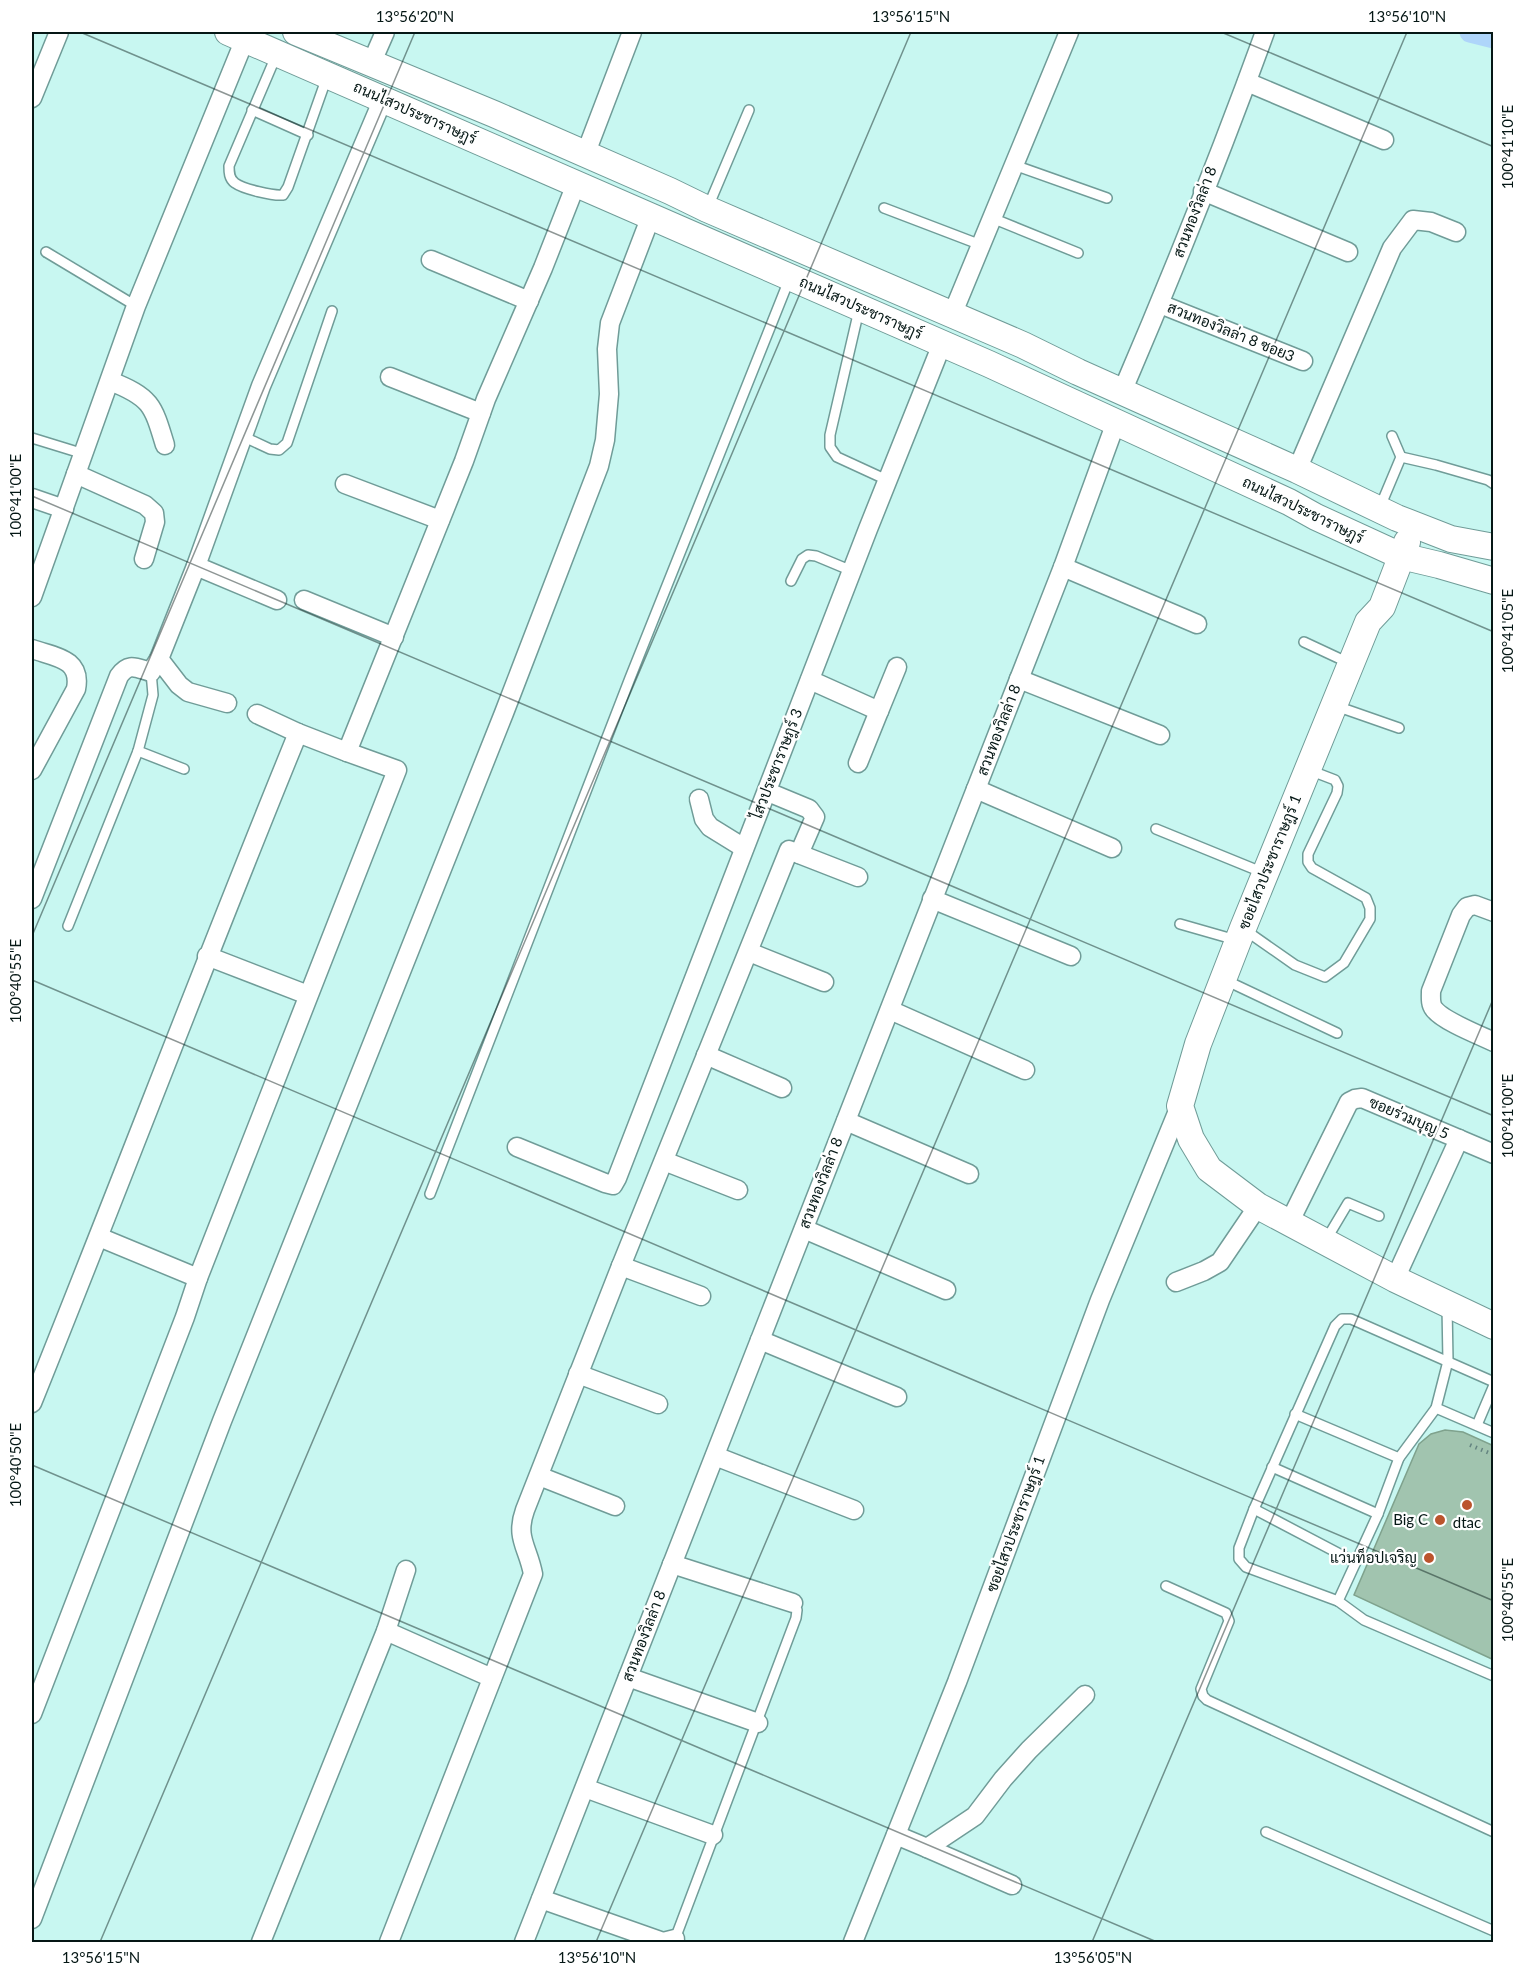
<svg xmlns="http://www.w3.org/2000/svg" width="1525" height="1974" viewBox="0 0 1525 1974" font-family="Lato,Sarabun,sans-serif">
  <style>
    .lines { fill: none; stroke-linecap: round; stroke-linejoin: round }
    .canal { stroke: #aed5fa; stroke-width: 21 }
    .building { fill: #a1c4af; stroke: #7fa28d; stroke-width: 1.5 }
    .lane-casing { stroke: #709c98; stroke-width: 12 }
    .street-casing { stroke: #709c98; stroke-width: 21 }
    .secondary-casing { stroke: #709c98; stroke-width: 28 }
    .path { stroke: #648480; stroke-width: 4; stroke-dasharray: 1.5 4.5; stroke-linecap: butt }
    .lane { stroke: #fff; stroke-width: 9 }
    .street { stroke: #fff; stroke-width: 18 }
    .secondary { stroke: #fff; stroke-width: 26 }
    .ticks { fill: none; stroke: #051715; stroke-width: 1.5; stroke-opacity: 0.45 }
    .poi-dot { fill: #bb542d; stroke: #fff; stroke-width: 2 }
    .labels { text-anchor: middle; stroke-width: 4.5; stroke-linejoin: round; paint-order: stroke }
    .street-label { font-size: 15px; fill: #051715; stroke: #fff }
    .poi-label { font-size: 15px; fill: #051715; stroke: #fff; text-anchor: end }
    .neatline { fill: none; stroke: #051715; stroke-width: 2 }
    .ticks-label { font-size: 15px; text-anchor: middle; fill: #051715 }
  </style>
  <rect width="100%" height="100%" fill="#c8f7f1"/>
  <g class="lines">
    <polyline class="canal" points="1470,32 1494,38"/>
  </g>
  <polygon class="building" points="1445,1430 1463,1432 1494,1446 1494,1660 1354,1595 1419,1444 1431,1434"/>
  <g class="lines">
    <g class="lane-casing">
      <g id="lane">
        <path d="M276,56L229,166C229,172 229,179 235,183C243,189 273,196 283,195L288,187L327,77"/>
        <polyline points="252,110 308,135"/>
        <polyline points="1014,165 1107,198"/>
        <polyline points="708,207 749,110"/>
        <polyline points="884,208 981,245"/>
        <polyline points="992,218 1078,253"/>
        <polyline points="46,252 136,306"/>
        <polyline points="859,310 830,435 830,447 837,457 887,480"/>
        <polyline points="242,436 270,449 279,450 287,443 332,311"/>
        <polyline points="32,438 84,454"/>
        <polyline points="1401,457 1436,465 1488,480 1494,484"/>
        <polyline points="1380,507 1401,457 1392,436"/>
        <polyline points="791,581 802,559 808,555 816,556 852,571"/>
        <polyline points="1304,642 1349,663"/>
        <polyline points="1336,706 1399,728"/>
        <polyline points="138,751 184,769"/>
        <polyline points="1156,829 1264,873"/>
        <polyline points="1180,924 1236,940"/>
        <polyline points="68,926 138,751 153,695 151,672"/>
        <polyline points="1245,930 1295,965 1325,977 1344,963 1370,919 1370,908 1366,898 1312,868 1308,862 1308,854 1337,793 1338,786 1335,780 1309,770"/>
        <polyline points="1225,980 1337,1033"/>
        <polyline points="430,1194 630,678 789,280"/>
        <polyline points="1326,1240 1348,1203 1379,1216"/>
        <polyline points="1447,1306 1448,1361 1436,1408 1399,1458 1378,1514 1338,1601 1364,1620 1494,1676"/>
        <polyline points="1436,1408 1494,1433"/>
        <polyline points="1295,1414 1399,1458"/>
        <polyline points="1477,1425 1494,1385"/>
        <polyline points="1272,1467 1378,1514"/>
        <polyline points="1254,1509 1355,1562"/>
        <polyline points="1166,1586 1226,1613 1229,1621 1201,1689 1203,1696 1207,1700 1494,1832"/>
        <polyline points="1338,1601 1246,1567 1239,1559 1239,1548 1254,1509 1335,1326 1342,1319 1351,1319 1494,1382"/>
        <polyline points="1266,1832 1494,1931"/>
        <polyline points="675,1939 796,1618 797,1610 793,1603"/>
      </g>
    </g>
    <g class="street-casing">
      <g id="street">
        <polyline points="371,64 385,32"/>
        <polyline points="1247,82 1384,140"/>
        <polyline points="32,98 59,32"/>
        <polyline points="585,155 632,32"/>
        <polyline points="1203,191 1348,252"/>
        <polyline points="431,260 529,301"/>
        <polyline points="1160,304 1303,361"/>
        <polyline points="952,315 1069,32"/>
        <polyline points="390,377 481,413"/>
        <path d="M110,381C151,397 153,405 165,445"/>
        <path d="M1122,392C1173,273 1221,153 1265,32"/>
        <polyline points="1297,470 1392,248 1413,220 1431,222 1456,232"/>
        <polyline points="76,474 145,505 154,513 155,522 144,559"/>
        <polyline points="345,484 440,520"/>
        <polyline points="32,498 64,509"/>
        <polyline points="196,566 277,600"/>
        <polyline points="1063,567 1197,624"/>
        <polyline points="32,597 136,306 245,39"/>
        <polyline points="304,600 394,637"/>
        <path d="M32,649C54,657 82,658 76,689L32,770"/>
        <polyline points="159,659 179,685 188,692 227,703"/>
        <polyline points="1019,679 1160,735"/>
        <polyline points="810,680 879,711 897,667"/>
        <polyline points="257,714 298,733"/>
        <polyline points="858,763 879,711"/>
        <polyline points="976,789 1112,848"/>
        <polyline points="768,792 809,809 815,817 799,854 858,877"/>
        <polyline points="699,799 704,819 710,827 744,848"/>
        <path d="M32,899L119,676C129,662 136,668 151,672L159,659L196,566L261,386L383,99"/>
        <polyline points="932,899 1071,956"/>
        <path d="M1494,912L1475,905L1467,907L1461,915L1431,991C1431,997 1430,1004 1434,1009C1443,1021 1479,1035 1494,1042"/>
        <polyline points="749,952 824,982"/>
        <polyline points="207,956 308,995"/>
        <polyline points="890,1010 1025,1070"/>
        <polyline points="706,1055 782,1088"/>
        <polyline points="846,1121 969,1174"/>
        <polyline points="517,1147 605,1183 613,1185 617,1178 868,529 942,344"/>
        <polyline points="664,1161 738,1190"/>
        <polyline points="1289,1223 1349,1102 1355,1099 1362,1098 1494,1154"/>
        <polyline points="804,1229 946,1290"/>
        <polyline points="99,1237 198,1278"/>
        <polyline points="621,1266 701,1296"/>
        <polyline points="1395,1279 1459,1139"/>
        <polyline points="1176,1282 1204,1271 1220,1262 1258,1206"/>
        <polyline points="760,1340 897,1397"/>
        <polyline points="578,1374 658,1404"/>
        <path d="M32,1403C122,1180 207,955 298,733L347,752"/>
        <polyline points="715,1456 854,1510"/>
        <polyline points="539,1476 615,1506"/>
        <polyline points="672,1564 793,1603"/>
        <polyline points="386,1631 492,1678"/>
        <polyline points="628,1677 758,1723"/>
        <polyline points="32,1714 185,1317 198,1278 397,770 347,752 464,461 486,399 543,268 576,184"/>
        <polyline points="585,1788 713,1835"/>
        <polyline points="896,1835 927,1848 975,1816 1003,1779 1029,1750 1085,1695"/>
        <polyline points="927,1848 1012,1885"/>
        <polyline points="541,1899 663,1942 675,1939"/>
        <polyline points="32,1919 222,1421 504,713 599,466 605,440 609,394 607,349 610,323 651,216"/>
        <polyline points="261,1942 386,1631 406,1570"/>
        <path d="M389,1942L533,1574C528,1547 515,1538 525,1510L621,1266L789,850L799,854"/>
        <polyline points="524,1942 1063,567 1116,422"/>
        <polyline points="853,1942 957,1682 1100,1300 1180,1106"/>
      </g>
    </g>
    <g class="secondary-casing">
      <g id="secondary">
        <polyline points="228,32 989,364 1289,502 1316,517 1401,556 1439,565 1494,581"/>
        <polyline points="296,32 494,114 670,191 707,209 1023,345 1078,372 1297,470 1397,518 1451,539 1494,547"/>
        <polyline points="1407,542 1382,607 1368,622 1243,928 1198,1044 1180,1106 1191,1139 1209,1169 1258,1206 1395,1279 1494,1326"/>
      </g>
    </g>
    <polyline class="path" points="1470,1445 1494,1455"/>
    <use href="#lane" class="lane"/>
    <use href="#street" class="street"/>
    <use href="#secondary" class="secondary"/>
  </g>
  <path class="ticks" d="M80,32L1494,632M1221,32L1494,147M32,496L1494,1116M32,936L415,32M32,980L1494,1601M32,1465L1157,1942M100,1942L911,32M596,1942L1407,32M1092,1942L1494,997"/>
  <g class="poi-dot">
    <circle cx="1467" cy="1505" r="6"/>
    <circle cx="1440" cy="1520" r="6"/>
    <circle cx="1429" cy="1558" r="6"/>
  </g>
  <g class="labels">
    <g class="street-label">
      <text transform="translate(415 113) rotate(24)" y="5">ถนนไสวประชาราษฎร์</text>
      <text transform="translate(1195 212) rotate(-69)" y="5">สวนทองวิลล่า 8</text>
      <text transform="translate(861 308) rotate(24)" y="5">ถนนไสวประชาราษฎร์</text>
      <text transform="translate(1231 332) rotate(22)" y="5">สวนทองวิลล่า 8 ซอย3</text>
      <text transform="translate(1303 510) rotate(26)" y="5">ถนนไสวประชาราษฎร์</text>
      <text transform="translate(999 730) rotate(-69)" y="5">สวนทองวิลล่า 8</text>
      <text transform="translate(777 764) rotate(-69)" y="5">ไสวประชาราษฎร์ 3</text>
      <text transform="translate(1270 862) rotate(-68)" y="5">ซอยไสวประชาราษฎร์ 1</text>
      <text transform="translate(1409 1118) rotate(23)" y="5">ซอยร่วมบุญ 5</text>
      <text transform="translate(821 1183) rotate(-69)" y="5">สวนทองวิลล่า 8</text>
      <text transform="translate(1016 1524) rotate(-70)" y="5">ซอยไสวประชาราษฎร์ 1</text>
      <text transform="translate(644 1636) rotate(-69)" y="5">สวนทองวิลล่า 8</text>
    </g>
    <g class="poi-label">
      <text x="1428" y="1525">Big C</text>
      <text x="1467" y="1528" text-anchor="middle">dtac</text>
      <text x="1417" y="1563">แว่นท็อปเจริญ</text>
    </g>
  </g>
  <rect width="1525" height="1974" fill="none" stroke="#ffffff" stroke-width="66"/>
  <rect x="33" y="33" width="1459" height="1908" class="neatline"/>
  <g class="ticks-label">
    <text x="415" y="22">13°56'20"N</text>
    <text x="911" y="22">13°56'15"N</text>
    <text x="1407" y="22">13°56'10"N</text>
    <text transform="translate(1508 147) rotate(-90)" y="5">100°41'10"E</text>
    <text transform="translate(16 496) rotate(-90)" y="5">100°41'00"E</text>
    <text transform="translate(1508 631) rotate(-90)" y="5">100°41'05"E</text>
    <text transform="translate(16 981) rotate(-90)" y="5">100°40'55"E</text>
    <text transform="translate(1508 1116) rotate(-90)" y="5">100°41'00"E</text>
    <text transform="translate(16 1465) rotate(-90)" y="5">100°40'50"E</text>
    <text transform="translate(1508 1600) rotate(-90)" y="5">100°40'55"E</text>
    <text x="101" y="1963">13°56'15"N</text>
    <text x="597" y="1963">13°56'10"N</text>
    <text x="1093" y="1963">13°56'05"N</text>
  </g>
</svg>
